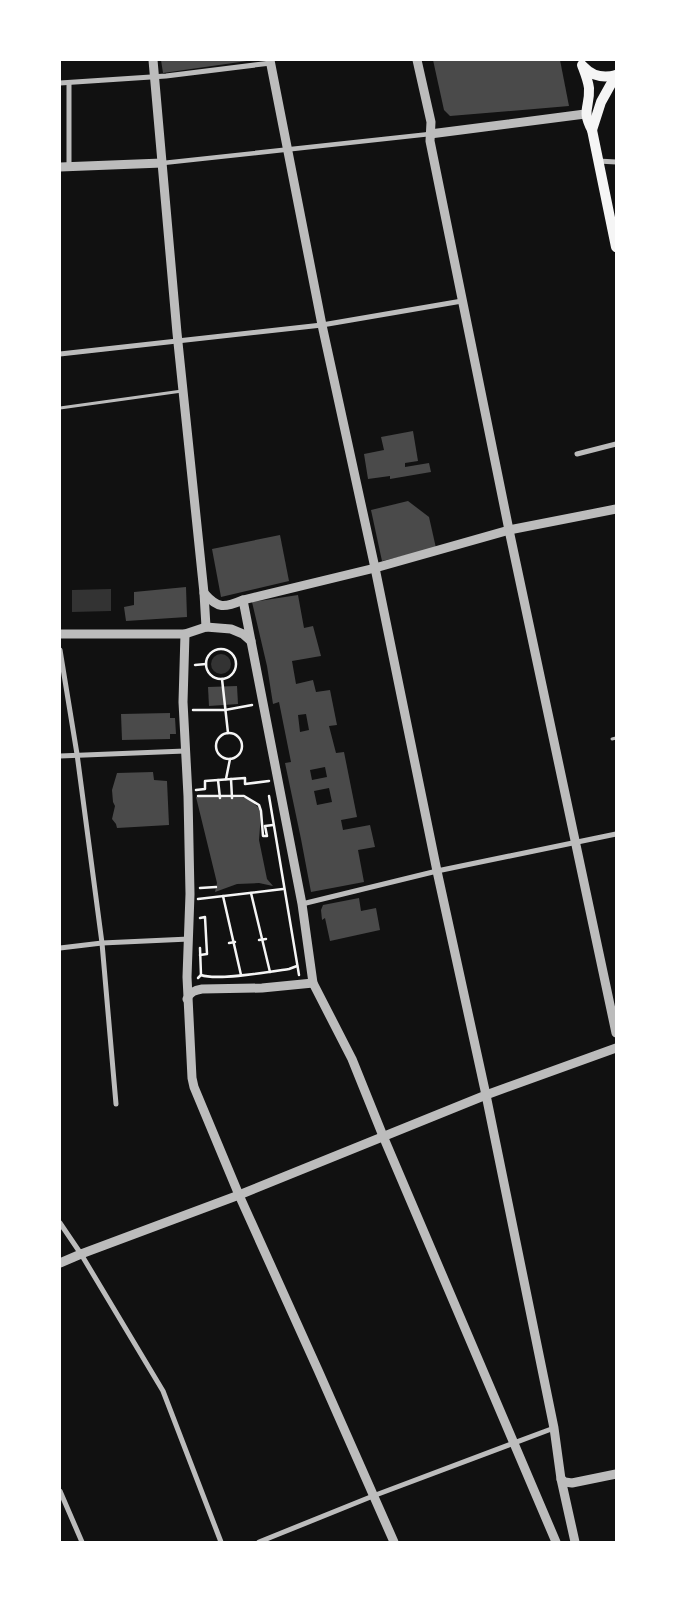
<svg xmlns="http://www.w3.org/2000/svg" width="676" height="1602" viewBox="0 0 676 1602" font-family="'PT Serif',serif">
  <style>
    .water { fill: #333 }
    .building { fill: #4a4a4a; fill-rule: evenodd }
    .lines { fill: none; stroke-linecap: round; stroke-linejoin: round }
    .path { stroke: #f5f5f5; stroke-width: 2.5 }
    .service { stroke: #bcbcbc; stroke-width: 3 }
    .pedestrian { stroke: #bcbcbc; stroke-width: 4.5 }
    .minor { stroke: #bcbcbc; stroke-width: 5 }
    .tertiary { stroke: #bcbcbc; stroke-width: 9 }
    .secondary { stroke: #f5f5f5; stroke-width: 10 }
  </style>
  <rect width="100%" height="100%" fill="#111"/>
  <g class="water">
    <polygon points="111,589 111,611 72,612 72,590"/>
    <circle cx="221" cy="664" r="10"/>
  </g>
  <g class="building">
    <polygon points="161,60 247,60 247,61 163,73"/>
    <polygon points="433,60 560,60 569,106 450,116 444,110"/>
    <polygon points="413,431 418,461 405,463 405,467 429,463 431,472 390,479 390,476 368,479 364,454 384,450 381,437"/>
    <polygon points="408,501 429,517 436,548 382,561 371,510"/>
    <polygon points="280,535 289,581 221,597 212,549"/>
    <polygon points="186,587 187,617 126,621 124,607 134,605 134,592"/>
    <path d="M298,595L304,628L313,626L321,656L292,661L296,684L313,680L316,692L330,690L337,725L329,726L336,753L344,752L357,817L341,820L343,830L370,825L375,847L358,850L364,882L311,892L301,839L285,763L291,762L279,702L273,704L267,666L252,602ZM306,714L309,730L300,732L298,715ZM325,767L327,777L312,780L310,770ZM329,788L332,802L317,805L314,791Z"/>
    <polygon points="237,686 238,704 209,706 208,687"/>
    <polygon points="170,713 170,718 175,718 176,734 170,734 170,739 122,740 121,714"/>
    <polygon points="153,772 154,780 167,781 169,825 117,828 116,824 112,819 115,806 113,802 112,790 117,773"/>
    <polygon points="196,797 247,798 258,807 261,814 259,840 267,879 273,886 259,883 237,884 215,892 217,883"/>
    <polygon points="359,898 361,911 376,908 380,930 330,941 325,918 322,920 321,910 323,905"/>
  </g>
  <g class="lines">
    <g class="path">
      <circle cx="221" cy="664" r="15"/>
      <polyline points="195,665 206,664"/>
      <polyline points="222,679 228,733"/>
      <polyline points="193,710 225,710 252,705"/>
      <circle cx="229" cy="746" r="13"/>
      <polyline points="226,779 230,759"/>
      <polyline points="231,779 232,798"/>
      <polyline points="218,780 220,798"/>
      <polyline points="196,790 205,789 205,781 245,778 245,784 269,781"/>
      <polyline points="198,796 244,796 259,805 261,811 263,836 267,836 265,826 273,825"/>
      <polyline points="269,796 299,975"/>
      <polyline points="200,888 216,887"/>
      <polyline points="251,893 270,972"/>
      <polyline points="223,896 241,975"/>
      <polyline points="198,899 283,889"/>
      <polyline points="200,918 205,917 207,954 200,955"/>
      <polyline points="259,940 266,939"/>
      <polyline points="229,943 235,942"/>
      <path d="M201,975C217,981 269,972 289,969L297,966"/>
      <polyline points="198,978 201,975 200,948"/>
    </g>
    <g class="service">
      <polyline points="60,408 182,391"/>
      <polyline points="612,739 616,738"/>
    </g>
    <polyline class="pedestrian" points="163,163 430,134"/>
    <g class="minor">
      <polyline points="60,83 166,76 271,63"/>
      <polyline points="598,161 616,162"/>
      <polyline points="69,167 69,83"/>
      <polyline points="60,354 322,325 462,301"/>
      <polyline points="577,454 616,444"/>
      <polyline points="60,650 77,754 102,943 116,1104"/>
      <polyline points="60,756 185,751"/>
      <polyline points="302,904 437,871 616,834"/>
      <polyline points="60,948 102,943 189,939"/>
      <polyline points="60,1223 81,1254 163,1391 221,1542"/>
      <polyline points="60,1491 82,1542"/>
      <polyline points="259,1542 373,1496 554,1428"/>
    </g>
    <g class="tertiary">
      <polyline points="153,60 177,333 204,593 206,627"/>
      <polyline points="270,60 322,325 375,568 437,871 486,1095 554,1428 561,1479 575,1542"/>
      <polyline points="417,60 431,122 430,141 509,530 616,1033"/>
      <polyline points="430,134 585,114"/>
      <polyline points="60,167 162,163"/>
      <path d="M204,593C218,609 224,608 243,600L375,568L509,530L616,509"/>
      <polyline points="243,600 302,904 313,983 352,1059 383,1136 556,1542"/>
      <polyline points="60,634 185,634 206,627 231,629 243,634 251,641"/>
      <polyline points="185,634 183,702 188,796 190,894 187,977 192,1078 194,1087 239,1195 318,1370 394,1542"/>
      <path d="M187,999C190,992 195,990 202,989L262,988L313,983"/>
      <polyline points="60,1263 81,1254 239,1195 486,1095 616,1048"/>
      <polyline points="561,1479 565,1482 572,1483 616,1474"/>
    </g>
    <g class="secondary">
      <path d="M582,65C585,73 588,80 589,88C590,109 581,109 592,130L616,247"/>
      <path d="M584,67C593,77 604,78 616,75"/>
      <polyline points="592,130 601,102 616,75"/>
    </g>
  </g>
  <rect width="676" height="1602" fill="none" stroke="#ffffff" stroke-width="122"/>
</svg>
